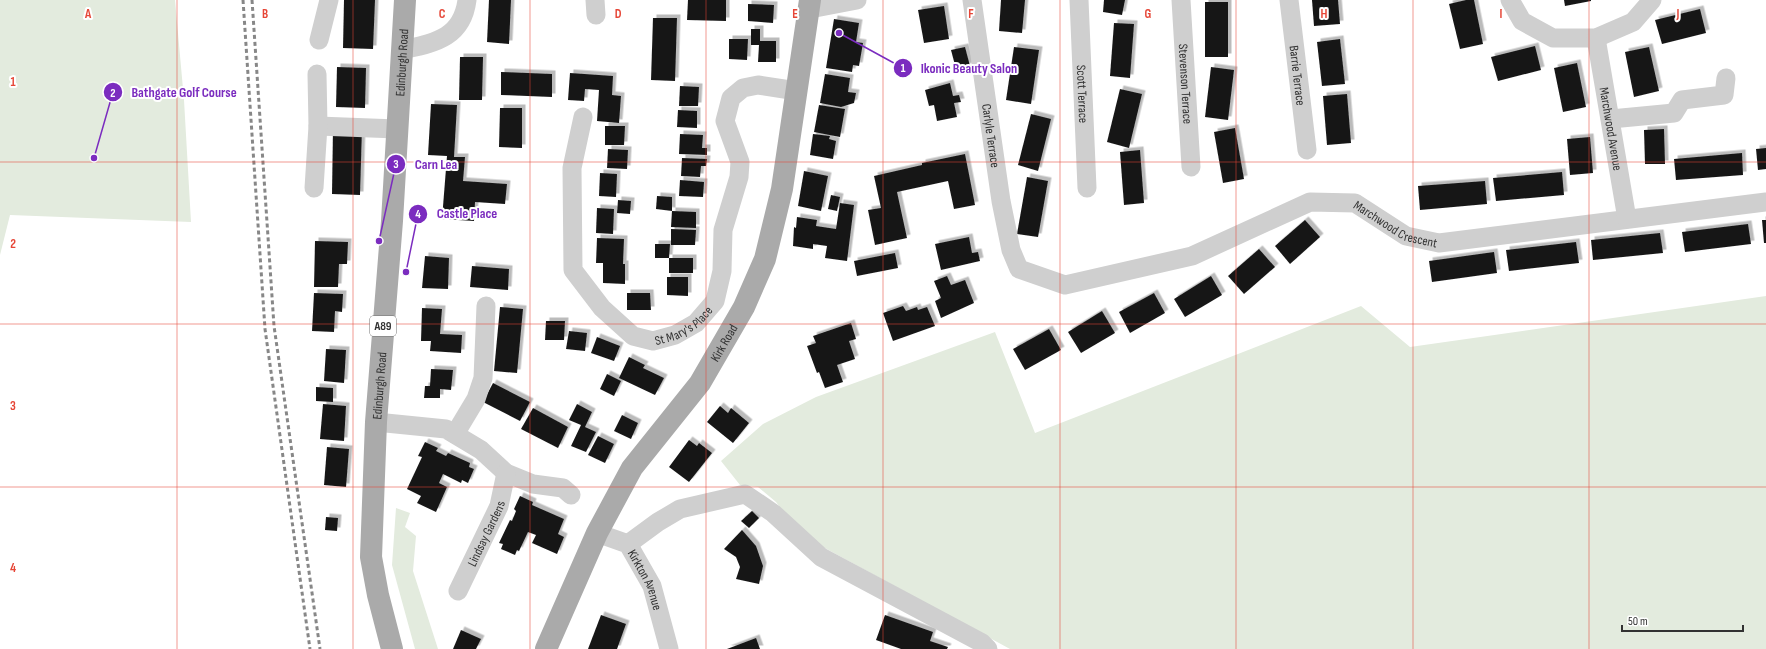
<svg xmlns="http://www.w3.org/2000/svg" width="1766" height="649" viewBox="0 0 1766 649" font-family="'Sofia Sans Condensed',sans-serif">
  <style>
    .green { fill: #e3ebde }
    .building { fill: #191919; filter: url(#shadow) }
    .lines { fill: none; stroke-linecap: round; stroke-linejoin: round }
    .minor { stroke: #cfcfcf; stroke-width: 19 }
    .major { stroke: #aaa; stroke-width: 22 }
    .rail { stroke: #878787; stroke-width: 3; stroke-dasharray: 4 3; stroke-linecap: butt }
    .grid { fill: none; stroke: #e64637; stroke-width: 1; stroke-opacity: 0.55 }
    .labels { text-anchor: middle; stroke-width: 4; stroke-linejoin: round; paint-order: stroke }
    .shield { fill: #fff; stroke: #707070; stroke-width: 1 }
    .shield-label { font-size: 12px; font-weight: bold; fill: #323232 }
    .street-label { font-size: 13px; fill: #323232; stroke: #fff }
    .grid-label { font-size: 13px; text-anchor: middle; font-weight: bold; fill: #e64637; stroke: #fff; stroke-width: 4; stroke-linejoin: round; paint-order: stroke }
    .leader { fill: none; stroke: #7b2cbf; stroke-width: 1.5 }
    .callout-dot { fill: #7b2cbf; stroke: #fff; stroke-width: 1.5 }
    .mark-label { font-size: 12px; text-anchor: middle; font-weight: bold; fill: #fff }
    .callout-label { font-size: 14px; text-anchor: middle; font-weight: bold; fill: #7b2cbf; stroke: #fff; stroke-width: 4; stroke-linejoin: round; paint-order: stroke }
  </style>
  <defs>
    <filter id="shadow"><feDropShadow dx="3.5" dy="-3.5" stdDeviation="0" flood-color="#0004"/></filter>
  </defs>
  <rect width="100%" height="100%" fill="#fff"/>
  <g class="green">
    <polygon points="0,0 175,0 184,100 191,222 10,215 0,255"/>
    <polygon points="1766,296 1766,649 1010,649 801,535 776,502 758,487 740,485 721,461 763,424 816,397 995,332 1035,433 1361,306 1410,347"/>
    <polygon points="396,508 410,513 405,527 416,536 413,571 438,649 415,649 392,565"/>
  </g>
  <g class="building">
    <polygon points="344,0 375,0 373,49 343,48"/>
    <polygon points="489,0 511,0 509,44 487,42"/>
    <polygon points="688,0 726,0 726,21 687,20"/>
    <polygon points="1001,0 1025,0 1022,33 999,31"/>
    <polygon points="1104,0 1125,0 1122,15 1103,12"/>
    <polygon points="1312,0 1338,0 1340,24 1314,26"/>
    <polygon points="1466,0 1474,0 1483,44 1460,49 1449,4"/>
    <polygon points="1564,0 1591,0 1591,1 1565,6"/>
    <rect x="1205" y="2" width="23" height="55"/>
    <polygon points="748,4 774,5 773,23 748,21"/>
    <polygon points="944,6 949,39 924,43 918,10"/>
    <polygon points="1700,9 1706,33 1662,44 1655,20"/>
    <polygon points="653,18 677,18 675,81 651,80"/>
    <polygon points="834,19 859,23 856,42 863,43 859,66 853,65 852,72 826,68"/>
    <polygon points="1114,23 1134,24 1130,78 1110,76"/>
    <polygon points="751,29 760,29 760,41 776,41 776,62 758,62 759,45 751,45"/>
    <polygon points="729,39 748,39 747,60 729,59"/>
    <polygon points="1340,39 1345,84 1322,86 1317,42"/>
    <polygon points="1535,46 1541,70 1498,81 1491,57"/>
    <polygon points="965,47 970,66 956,69 951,50"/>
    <polygon points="1014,47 1039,50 1031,104 1006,100"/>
    <polygon points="1649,47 1659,91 1634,97 1625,52"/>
    <polygon points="460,57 483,57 482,100 459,100"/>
    <polygon points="1577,63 1586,107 1563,112 1554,68"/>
    <polygon points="337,67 366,68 365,108 336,107"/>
    <polygon points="1211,67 1234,70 1228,120 1205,117"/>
    <polygon points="501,72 552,74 552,97 501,95"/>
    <polygon points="570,73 613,76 612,95 621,96 619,123 597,121 599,90 585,89 584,101 568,100"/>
    <polygon points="825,74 850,78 848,92 856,93 854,103 841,107 820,103"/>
    <polygon points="950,83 953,96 959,95 961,102 954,103 957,117 937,121 934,105 929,106 925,90"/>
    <polygon points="680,86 699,87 698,106 679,106"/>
    <polygon points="1120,89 1142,94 1129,148 1107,142"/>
    <polygon points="1347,94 1351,143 1327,145 1323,96"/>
    <polygon points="431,104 457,105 454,157 465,157 463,181 507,184 505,204 475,202 474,221 442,219 447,156 428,155"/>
    <polygon points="819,105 845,109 840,137 814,132"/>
    <polygon points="500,108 522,108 522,148 499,147"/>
    <polygon points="678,110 697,111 697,128 677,127"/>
    <polygon points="1031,114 1051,119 1038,171 1018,165"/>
    <polygon points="605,126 625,126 624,145 605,145"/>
    <polygon points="333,128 362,128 360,195 332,194"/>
    <polygon points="1235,128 1244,179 1223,183 1214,132"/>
    <polygon points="1664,129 1665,164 1645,164 1644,130"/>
    <polygon points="680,134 703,135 702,148 707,148 707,155 679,154"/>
    <polygon points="813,134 830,136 829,139 836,141 833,159 810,155"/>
    <polygon points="1590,137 1593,173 1570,175 1567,139"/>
    <polygon points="1766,148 1766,169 1758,170 1756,149"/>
    <polygon points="608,149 628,150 627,169 607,168"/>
    <polygon points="1140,150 1144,203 1124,205 1120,152"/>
    <polygon points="1742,153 1743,175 1676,180 1674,159"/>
    <polygon points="965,154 975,205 954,209 948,181 897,192 907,238 875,245 868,210 881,208 874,176 922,165 922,163"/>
    <polygon points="682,158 707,159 706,166 701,166 700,177 681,176"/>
    <polygon points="804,171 828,176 821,211 798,206"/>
    <polygon points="1562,172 1564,195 1496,201 1493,178"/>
    <polygon points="600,173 617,174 616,197 599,196"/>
    <polygon points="1027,177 1048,181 1038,237 1017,234"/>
    <polygon points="680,180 704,182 703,197 679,196"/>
    <polygon points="1485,181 1487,204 1420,210 1418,186"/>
    <polygon points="831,195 840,197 837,211 828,209"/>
    <polygon points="657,196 672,197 672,211 656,209"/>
    <polygon points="618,200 631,201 630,214 617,213"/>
    <polygon points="840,203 854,205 847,261 825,258 827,246 813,244 813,249 793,246 794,227 796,228 797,217 817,220 816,226 836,229"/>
    <polygon points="597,208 614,209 613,234 596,233"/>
    <polygon points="672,211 696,212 696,228 671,227"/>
    <polygon points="1305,220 1320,237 1290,264 1275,246"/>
    <polygon points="1762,220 1766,220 1766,243 1764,243"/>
    <polygon points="1748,224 1751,244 1685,252 1682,232"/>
    <polygon points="671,229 696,230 695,245 671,245"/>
    <polygon points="1660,233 1663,253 1593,260 1591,240"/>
    <polygon points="969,237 972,253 978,252 980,261 941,270 935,244"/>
    <polygon points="597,238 624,239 623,264 625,264 625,284 603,283 603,263 596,263"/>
    <polygon points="315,241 348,242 347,264 339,264 338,287 314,287"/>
    <polygon points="1576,242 1579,263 1509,271 1506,250"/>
    <polygon points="655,244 670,244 669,258 693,258 693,273 669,273 669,258 655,258"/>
    <polygon points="1259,249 1275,267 1244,294 1228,276"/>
    <polygon points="1494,252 1497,273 1432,282 1429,261"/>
    <polygon points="895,253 898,268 857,276 854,261"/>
    <polygon points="425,256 449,258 448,289 422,288"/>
    <polygon points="472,266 509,269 508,290 470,287"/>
    <polygon points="947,276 951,285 965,280 974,303 941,318 935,301 941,298 934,281"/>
    <polygon points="1211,276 1222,295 1185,317 1174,299"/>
    <polygon points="667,277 688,277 688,296 667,295"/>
    <polygon points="314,293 343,294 342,312 335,311 334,332 312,331"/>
    <polygon points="627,293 650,293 651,310 627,310"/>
    <polygon points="1154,293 1165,313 1130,333 1119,312"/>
    <polygon points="903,306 906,311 917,307 918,310 927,307 935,326 893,341 883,313"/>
    <polygon points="500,307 523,309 517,373 494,371"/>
    <polygon points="422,308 442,309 440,334 462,335 461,353 430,351 431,341 421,341"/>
    <polygon points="1102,311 1115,333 1081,353 1068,332"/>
    <polygon points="546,321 565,321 564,340 545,340"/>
    <polygon points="851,323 856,339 849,341 855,359 837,365 843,382 825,388 819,372 817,373 807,346 816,343 813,336"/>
    <polygon points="1049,329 1061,350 1025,370 1013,349"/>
    <polygon points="569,331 587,333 585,351 566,349"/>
    <polygon points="597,337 620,346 614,361 591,353"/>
    <polygon points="326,349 346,350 344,383 324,381"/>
    <polygon points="629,357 645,365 643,368 664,378 655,395 619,378"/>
    <polygon points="431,369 453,370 451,390 440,389 440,398 424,398 425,386 430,386"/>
    <polygon points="607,374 621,381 614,396 600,389"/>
    <polygon points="493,383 530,402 520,421 483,402"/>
    <polygon points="316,387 333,388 333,402 316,401"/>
    <polygon points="323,404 346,406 344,441 320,439"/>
    <polygon points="577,404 592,412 585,427 596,432 586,452 571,446 581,425 569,420"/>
    <polygon points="720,406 728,413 731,408 749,423 733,443 707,422"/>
    <polygon points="533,408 568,427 558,448 521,429"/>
    <polygon points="622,415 638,423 631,439 614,431"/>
    <polygon points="598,436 614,444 605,463 588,455"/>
    <polygon points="689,440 697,446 699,443 712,453 689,482 669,467"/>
    <polygon points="425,442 438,448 436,451 446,456 448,453 470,463 469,467 474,469 468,483 462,480 461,483 443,474 439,483 447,487 436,512 417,503 421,496 407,489 422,457 418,456"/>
    <polygon points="327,447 349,449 346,487 324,485"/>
    <polygon points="520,496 533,502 532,505 564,519 558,534 564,537 557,554 532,543 536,535 528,532 519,551 517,550 515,555 501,549 503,544 499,543 510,520 512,521 516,511 514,509"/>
    <polygon points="752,511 759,518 749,528 741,521"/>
    <polygon points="326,517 338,518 337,531 325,530"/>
    <polygon points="742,530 756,546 763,566 759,584 736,579 740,567 736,557 724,549"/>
    <polygon points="601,615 626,624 617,649 588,649"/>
    <polygon points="885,615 933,632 930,641 948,647 947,649 901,649 876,640"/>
    <polygon points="461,630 481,639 476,649 453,649"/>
    <polygon points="756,638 760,649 727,649"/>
  </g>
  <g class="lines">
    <g class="minor">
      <polyline points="595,0 596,15"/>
      <path id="s1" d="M972,0L1001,201L1011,250L1019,269L1065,285L1192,256L1310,202L1355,203L1406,236L1439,243L1766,202"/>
      <path id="s2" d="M1079,0L1087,188"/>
      <path id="s3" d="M1181,0L1191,167"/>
      <path id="s4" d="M1289,0L1307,150"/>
      <polyline points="1510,0 1522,21 1553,38 1596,38 1633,22 1652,0"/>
      <polyline points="810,9 857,0"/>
      <path id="s5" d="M1596,38L1627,219"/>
      <polyline points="319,40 329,0"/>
      <path d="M402,50C433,43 462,39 467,0"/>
      <path id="s6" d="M583,117L572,168L573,270L602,308L633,336L653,341L675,335L696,323L715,301L722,271L723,230L739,177L740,162L725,121L731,98L743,88L758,85L797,91"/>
      <polyline points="1611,119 1674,113 1682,100 1724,95 1726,78"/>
      <polyline points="318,126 397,129"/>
      <polyline points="314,188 318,126 317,74"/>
      <polyline points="376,422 446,429 481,450 506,473 533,484 563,488 571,495"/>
      <polyline points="455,434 476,399 483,378 486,306"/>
      <path id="s7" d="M597,533L628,544L652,586L669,649"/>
      <polyline points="628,544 658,522 680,509 745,494 773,513 821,557 982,643 988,649"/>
      <path id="s8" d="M458,591L499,506L506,473"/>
    </g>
    <g class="major">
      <path id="s9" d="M392,649L378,595L371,557L376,422L392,221L405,0"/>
      <path id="s10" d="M546,649L597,533L632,468L700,383L744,307L765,259L782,189L810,0"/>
    </g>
    <g class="rail">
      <polyline points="243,0 265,329 310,649"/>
      <polyline points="252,0 274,326 320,649"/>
    </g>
  </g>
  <path class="grid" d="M177,0V649M353,0V649M530,0V649M706,0V649M883,0V649M1060,0V649M1236,0V649M1413,0V649M1589,0V649M0,162H1766M0,324H1766M0,487H1766"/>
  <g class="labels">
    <rect class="shield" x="370" y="316" width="26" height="20" rx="3"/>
    <g class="shield-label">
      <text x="383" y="330">A89</text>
    </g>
    <g class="street-label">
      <text dy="5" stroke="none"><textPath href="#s9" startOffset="590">Edinburgh Road</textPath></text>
      <text dy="5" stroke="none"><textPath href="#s4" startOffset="76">Barrie Terrace</textPath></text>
      <text dy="5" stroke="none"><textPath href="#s3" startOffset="84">Stevenson Terrace</textPath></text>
      <text dy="5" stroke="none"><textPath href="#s2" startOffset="94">Scott Terrace</textPath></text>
      <text dy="5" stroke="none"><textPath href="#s5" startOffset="92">Marchwood Avenue</textPath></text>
      <text dy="5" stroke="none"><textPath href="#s1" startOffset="137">Carlyle Terrace</textPath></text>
      <text dy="5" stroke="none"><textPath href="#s1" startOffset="674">Marchwood Crescent</textPath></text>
      <text dy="5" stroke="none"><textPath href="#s6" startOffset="299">St Mary's Place</textPath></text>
      <text dy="5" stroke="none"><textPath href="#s10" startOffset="356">Kirk Road</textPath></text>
      <text dy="5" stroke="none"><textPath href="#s9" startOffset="266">Edinburgh Road</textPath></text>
      <text dy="5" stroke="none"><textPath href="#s8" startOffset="64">Lindsay Gardens</textPath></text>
      <text dy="5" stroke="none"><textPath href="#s7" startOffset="73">Kirkton Avenue</textPath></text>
    </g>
  </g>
  <g class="grid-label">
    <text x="88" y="18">A</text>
    <text x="265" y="18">B</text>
    <text x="442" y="18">C</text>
    <text x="618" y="18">D</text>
    <text x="795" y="18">E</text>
    <text x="971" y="18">F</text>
    <text x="1148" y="18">G</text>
    <text x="1324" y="18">H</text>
    <text x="1501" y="18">I</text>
    <text x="1678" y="18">J</text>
    <text x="13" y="86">1</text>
    <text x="13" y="248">2</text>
    <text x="13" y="410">3</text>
    <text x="13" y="572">4</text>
  </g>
  <path class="leader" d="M839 33L903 68M94 158L113 92M379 241L396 164M406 272L418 214"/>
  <g class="callout-dot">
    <circle cx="839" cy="33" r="4"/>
    <circle cx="94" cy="158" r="4"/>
    <circle cx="379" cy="241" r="4"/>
    <circle cx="406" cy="272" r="4"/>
    <circle cx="903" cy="68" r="10"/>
    <circle cx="113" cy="92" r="10"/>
    <circle cx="396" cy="164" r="10"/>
    <circle cx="418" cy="214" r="10"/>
  </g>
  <g class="mark-label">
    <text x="903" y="72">1</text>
    <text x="113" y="97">2</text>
    <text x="396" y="168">3</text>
    <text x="418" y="218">4</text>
  </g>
  <g class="callout-label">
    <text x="969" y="73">Ikonic Beauty Salon</text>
    <text x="184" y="97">Bathgate Golf Course</text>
    <text x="436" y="169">Carn Lea</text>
    <text x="467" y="218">Castle Place</text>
  </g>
  <path d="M1622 625v6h121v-6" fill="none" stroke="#323232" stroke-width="2"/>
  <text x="1628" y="625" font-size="12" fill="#323232" stroke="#ffffff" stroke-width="3" paint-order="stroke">50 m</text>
</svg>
